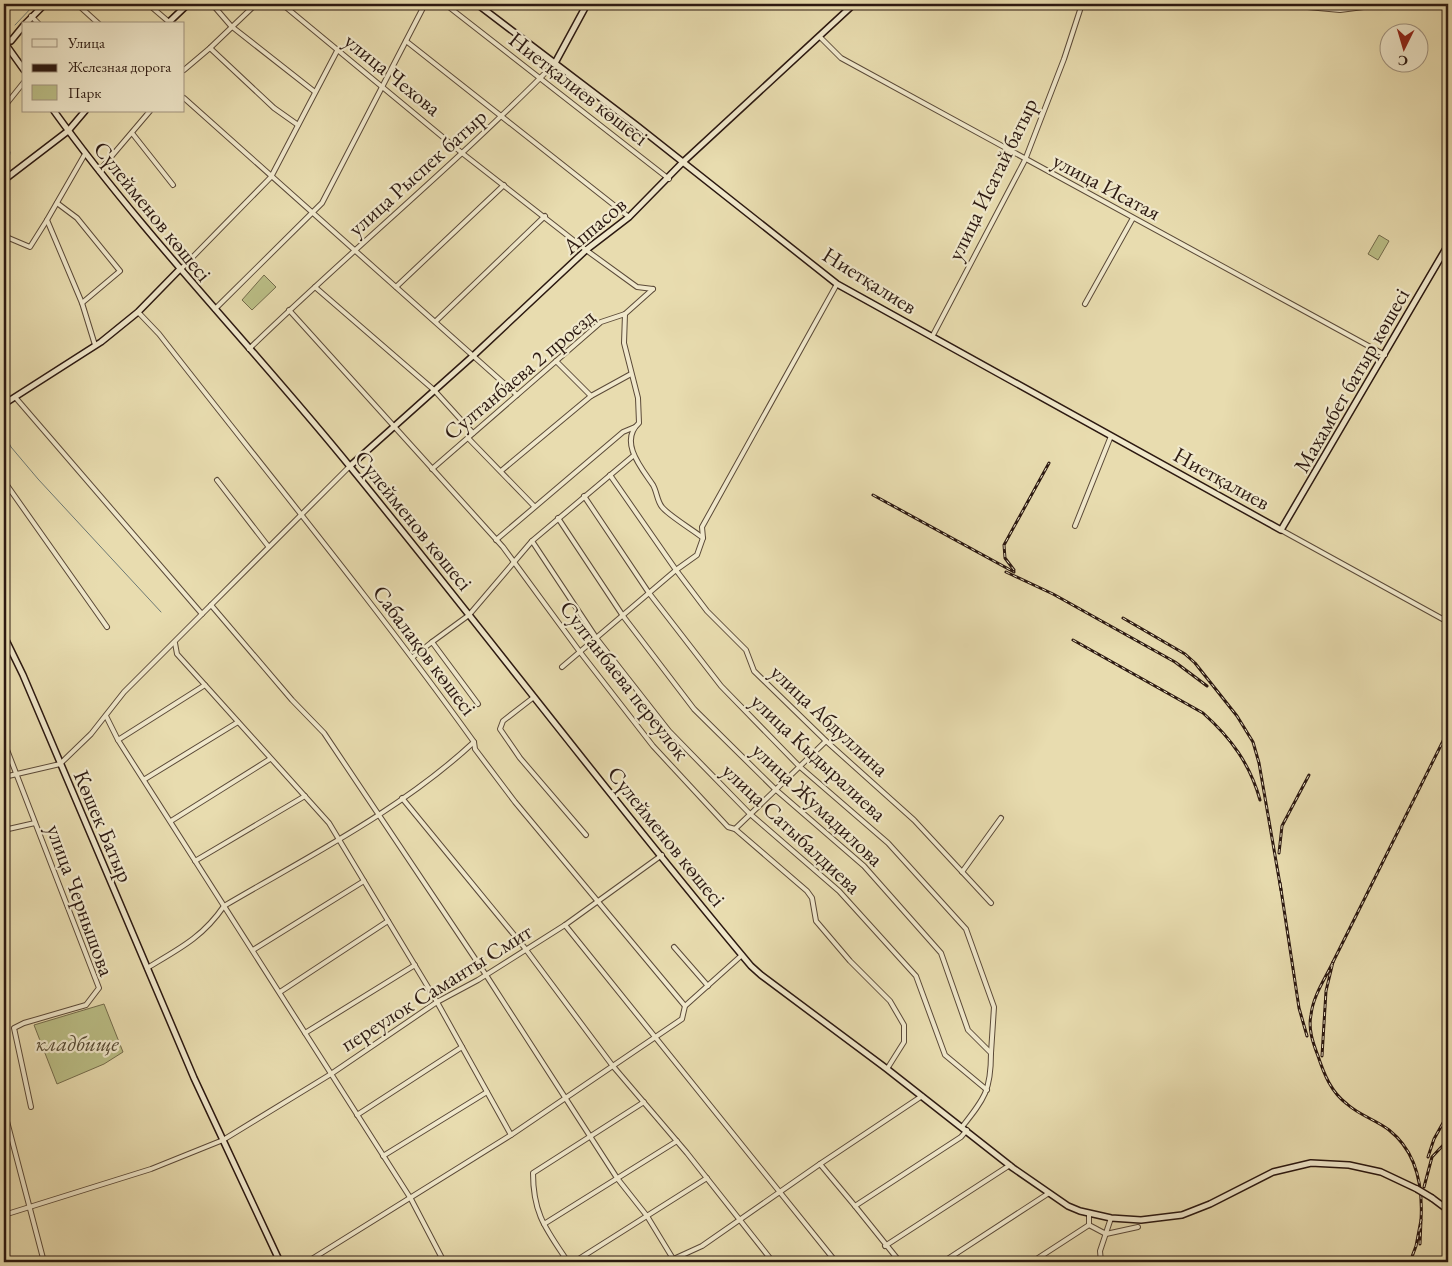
<svg xmlns="http://www.w3.org/2000/svg" width="1452" height="1266" viewBox="0 0 1452 1266" font-family="'EB Garamond',serif">
  <style>
    .green { fill: #bbbf87; stroke: #746c4c }
    .lines { fill: none; stroke-linecap: round; stroke-linejoin: round }
    .stream { stroke: #6e7973; stroke-width: 1 }
    .street-casing { stroke: #5b4a38; stroke-width: 6 }
    .secondary-casing { stroke: #2c1911; stroke-width: 8 }
    .street { stroke: #f0e8cb; stroke-width: 4 }
    .secondary { stroke: #f0e8cb; stroke-width: 5 }
    .rail-casing { stroke: #2c1911; stroke-width: 3 }
    .rail { stroke: #f0e8cb; stroke-width: 1; stroke-dasharray: 4; stroke-linecap: butt }
    .secondary-bridge-casing { stroke: #2c1911; stroke-width: 8; stroke-linecap: butt }
    .secondary-bridge { stroke: #f0e8cb; stroke-width: 5 }
    .labels { text-anchor: middle; stroke-width: 4.5; stroke-linejoin: round; paint-order: stroke }
    .street-label { font-size: 22px; fill: #2c1911; stroke: #f0e8cb }
    .park-label { font-size: 22px; font-style: italic; fill: #574b34; stroke: #f0e8cb }
  </style>
  <rect width="100%" height="100%" fill="#e8dcaf"/>
  <filter id="stains"><feTurbulence type="fractalNoise" baseFrequency=".004" numOctaves="4"/><feColorMatrix values="0 0 0 0 .2 0 0 0 0 .09 0 0 0 0 .02 0 0 0 .5 -.17"/></filter>
  <radialGradient id="worn" r=".72"><stop offset=".6" stop-color="#630" stop-opacity="0"/><stop offset="1" stop-color="#630" stop-opacity=".3"/></radialGradient>
  <g class="green">
    <polygon points="1379,235 1389,241 1378,260 1368,254"/>
    <polygon points="264,275 276,287 252,310 242,300"/>
    <polygon points="104,1004 123,1052 104,1064 57,1084 34,1025"/>
  </g>
  <g class="lines">
    <g class="stream">
      <polyline points="15,25 35,4"/>
      <polyline points="4,143 10,152 9,159"/>
      <polyline points="4,434 11,447 38,479 161,612"/>
    </g>
    <g class="street-casing">
      <g id="street">
        <polyline points="77,4 99,24"/>
        <polyline points="148,4 169,22"/>
        <polyline points="212,4 231,26 315,92"/>
        <polyline points="282,4 462,153 586,250 637,287 653,289"/>
        <polyline points="445,4 669,179"/>
        <polyline points="1275,4 1340,10 1387,4"/>
        <polyline points="31,16 39,24"/>
        <polyline points="820,37 841,58 1385,355"/>
        <polyline points="406,41 629,217"/>
        <polyline points="210,48 274,108 298,125"/>
        <polyline points="184,70 210,48 256,4"/>
        <polyline points="184,98 517,395"/>
        <polyline points="4,107 24,82"/>
        <polyline points="132,133 173,185"/>
        <polyline points="85,154 47,220 82,303 95,345"/>
        <polyline points="99,171 150,111"/>
        <polyline points="57,203 77,218 120,271 82,303"/>
        <polyline points="4,236 30,247 47,220"/>
        <polyline points="180,270 271,177 337,51"/>
        <polyline points="315,287 434,390 473,433"/>
        <polyline points="396,287 504,185"/>
        <polyline points="1085,304 1133,218"/>
        <polyline points="215,309 322,203 425,4"/>
        <polyline points="289,310 503,547 580,652 653,746 728,827 735,829 807,891 812,898 816,921 850,961 890,1001 904,1025 904,1042 887,1069"/>
        <path d="M138,312L159,334C265,470 374,603 474,742L475,749L515,802L685,1006"/>
        <path d="M625,314L624,343L638,398L639,423C618,442 643,470 653,485C657,492 657,501 662,507C668,515 693,530 703,538"/>
        <polyline points="436,321 545,216"/>
        <polyline points="932,337 1025,160 1064,59 1082,4"/>
        <path d="M249,349C349,252 457,163 555,63"/>
        <polyline points="556,361 591,396"/>
        <polyline points="15,397 202,614 350,466"/>
        <polyline points="468,438 534,506"/>
        <polyline points="432,469 601,322 625,314 653,289"/>
        <polyline points="501,471 591,396 631,374"/>
        <polyline points="610,475 676,570 707,611 746,650 754,671 826,741 914,820 991,903"/>
        <polyline points="217,480 268,546"/>
        <polyline points="4,481 107,627"/>
        <polyline points="584,496 649,593 721,686 799,766 888,843 966,929 994,1007 991,1053"/>
        <path d="M558,518L623,616L694,709L775,789L864,866L941,953L968,1030L991,1053C991,1090 985,1098 962,1127"/>
        <polyline points="1075,526 1111,436"/>
        <polyline points="1281,530 1448,622"/>
        <polyline points="496,540 623,432 635,427"/>
        <polyline points="532,541 597,639 669,731 749,813 839,891 916,976 945,1055 987,1090"/>
        <polyline points="211,605 292,700 324,733 486,975 617,1178 647,1216 675,1262"/>
        <polyline points="432,642 469,615 532,541 633,456"/>
        <polyline points="175,643 177,654 205,685"/>
        <polyline points="413,657 432,642 478,704"/>
        <polyline points="562,667 676,570 697,555 703,538 702,527 837,284"/>
        <polyline points="534,697 503,721 500,729 520,758 586,835"/>
        <polyline points="106,716 118,740"/>
        <polyline points="4,742 99,988 86,1005 24,1023 14,1028 31,1107"/>
        <polyline points="4,777 60,764 91,734 124,692 202,614"/>
        <polyline points="145,779 238,722"/>
        <polyline points="402,798 524,947 612,1065 687,1153 773,1262"/>
        <polyline points="171,821 270,759"/>
        <polyline points="735,829 826,741"/>
        <polyline points="4,830 35,823"/>
        <polyline points="195,861 305,796"/>
        <polyline points="962,872 1001,818"/>
        <polyline points="565,925 836,1262"/>
        <polyline points="674,947 708,986"/>
        <polyline points="253,950 364,881"/>
        <path d="M147,968C179,949 203,937 224,906C309,856 401,810 474,742"/>
        <polyline points="280,992 388,921"/>
        <polyline points="305,1033 415,965"/>
        <polyline points="4,1110 44,1262"/>
        <polyline points="357,1115 462,1047"/>
        <polyline points="383,1156 487,1092"/>
        <polyline points="820,1164 922,1096"/>
        <polyline points="1089,1214 1089,1225 1106,1234 1138,1227"/>
        <polyline points="4,1215 151,1169 223,1140 331,1074 437,1002 478,980 565,925 662,855"/>
        <polyline points="544,1224 677,1141"/>
        <polyline points="885,1246 1010,1165"/>
        <polyline points="307,1262 511,1135 682,1019 685,1006 742,955"/>
        <polyline points="444,1262 411,1199 118,740 205,685 329,823 437,1002 511,1135"/>
        <path d="M568,1262C546,1229 533,1214 533,1173L644,1102"/>
        <polyline points="574,1262 707,1178"/>
        <polyline points="667,1262 702,1246 820,1164 855,1206"/>
        <polyline points="900,1262 855,1206 961,1137 967,1130"/>
        <polyline points="943,1262 1049,1193"/>
        <polyline points="1032,1262 1089,1225"/>
        <polyline points="1101,1262 1100,1251 1111,1218"/>
      </g>
    </g>
    <g class="secondary-casing">
      <g id="secondary">
        <polyline points="477,4 636,125 837,284 1281,530 1448,245"/>
        <polyline points="25,24 45,4"/>
        <polyline points="167,24 188,4"/>
        <polyline points="4,36 11,41 24,25"/>
        <polyline points="4,42 24,70"/>
        <polyline points="555,63 587,4"/>
        <path d="M54,111C145,237 254,348 352,469C486,633 614,803 751,966L761,975L887,1069L1013,1168L1068,1206L1080,1211L1111,1218L1141,1220L1182,1215L1210,1204L1273,1172L1311,1163L1349,1165L1381,1172L1417,1189"/>
        <polyline points="4,180 68,131 85,111"/>
        <polyline points="4,404 101,342 138,312 179,270"/>
        <polyline points="350,466 474,355 586,250 629,217 682,163 854,4"/>
        <polyline points="4,636 23,675 194,1078 280,1262"/>
        <polyline points="1432,1198 1448,1210"/>
      </g>
    </g>
    <use href="#street" class="street"/>
    <use href="#secondary" class="secondary"/>
    <g class="rail-casing">
      <g id="rail">
        <polyline points="873,495 1014,572"/>
        <polyline points="1014,570 1005,558 1004,545 1049,463"/>
        <polyline points="1006,572 1053,594 1175,662 1207,686"/>
        <polyline points="1123,618 1185,654 1195,663 1237,716 1253,742 1259,763 1281,890"/>
        <path d="M1073,640L1203,713C1231,738 1250,764 1260,800"/>
        <polyline points="1279,853 1282,826 1309,775"/>
        <polyline points="1280,883 1299,1008 1307,1036"/>
        <polyline points="1333,962 1448,731"/>
        <path d="M1322,1056L1326,991L1333,962C1325,979 1313,996 1311,1015C1308,1029 1313,1043 1318,1056C1324,1074 1331,1092 1347,1104C1359,1115 1376,1120 1389,1130C1417,1152 1423,1186 1421,1220"/>
        <polyline points="1428,1157 1434,1139 1448,1114"/>
        <polyline points="1424,1187 1432,1157 1448,1140"/>
        <polyline points="1410,1262 1416,1246 1421,1220 1420,1244"/>
      </g>
    </g>
    <use href="#rail" class="rail"/>
    <g class="secondary-bridge-casing">
      <polyline id="secondary-bridge" points="1417,1189 1432,1198"/>
    </g>
    <use href="#secondary-bridge" class="secondary-bridge"/>
  </g>
  <g class="labels">
    <g class="street-label">
      <text transform="translate(393 74) rotate(39)" y="8">улица Чехова</text>
      <text transform="translate(579 88) rotate(38)" y="8">Ниетқалиев көшесі</text>
      <text transform="translate(417 172) rotate(-42)" y="8">улица Рыспек батыр</text>
      <text transform="translate(992 179) rotate(-64)" y="8">улица Исатай батыр</text>
      <text transform="translate(1107 186) rotate(28)" y="8">улица Исатая</text>
      <text transform="translate(153 211) rotate(51)" y="8">Сүлейменов көшесі</text>
      <text transform="translate(594 225) rotate(-40)" y="8">Аппасов</text>
      <text transform="translate(870 280) rotate(32)" y="8">Ниетқалиев</text>
      <text transform="translate(519 374) rotate(-40)" y="8">Султанбаева 2 проезд</text>
      <text transform="translate(1351 380) rotate(-60)" y="8">Махамбет батыр көшесі</text>
      <text transform="translate(1222 478) rotate(29)" y="8">Ниетқалиев</text>
      <text transform="translate(414 520) rotate(51)" y="8">Сүлейменов көшесі</text>
      <text transform="translate(425 650) rotate(53)" y="8">Сабалақов көшесі</text>
      <text transform="translate(625 680) rotate(52)" y="8">Султанбаева переулок</text>
      <text transform="translate(830 720) rotate(43)" y="8">улица Абдуллина</text>
      <text transform="translate(819 757) rotate(43)" y="8">улица Кыдыралиева</text>
      <text transform="translate(818 804) rotate(43)" y="8">улица Жумадилова</text>
      <text transform="translate(104 826) rotate(67)" y="8">Көшек Батыр</text>
      <text transform="translate(792 828) rotate(43)" y="8">улица Сатыбалдиева</text>
      <text transform="translate(667 836) rotate(51)" y="8">Сүлейменов көшесі</text>
      <text transform="translate(81 900) rotate(70)" y="8">улица Чернышова</text>
      <text transform="translate(436 987) rotate(-32)" y="8">переулок Саманты Смит</text>
    </g>
    <g class="park-label">
      <text x="77" y="1051">кладбище</text>
    </g>
  </g>
  <rect width="1452" height="1266" fill="none" stroke="#e8dcaf" stroke-width="20"/>
  <rect x="5" y="5" width="1442" height="1256" fill="none" stroke="#2c1911" stroke-width="2.5"/>
  <rect x="10" y="10" width="1432" height="1246" fill="none" stroke="#2c1911"/>
  <rect x="22" y="22" width="162" height="90" fill="#f0e8cb" stroke="#a29581"/>
  <rect x="32" y="39" width="25" height="8" fill="#f0e8cb" stroke="#a29581"/>
  <text x="68" y="48" font-size="15" fill="#2c1911">Улица</text>
  <rect x="32" y="64" width="25" height="8" fill="#2c1911" stroke="#a29581"/>
  <text x="68" y="72" font-size="15" fill="#2c1911">Железная дорога</text>
  <rect x="32" y="85" width="25" height="15" fill="#bbbf87" stroke="#a29581"/>
  <text x="68" y="98" font-size="15" fill="#2c1911">Парк</text>
  <g transform="translate(1404 48) rotate(185)"><circle r="24" fill="#f0e8cb" stroke="#a29581"/>
  <path d="M0-4L9 19L0 12L-9 19Z" fill="#8f2418"/>
  <text y="-8" font-size="14" font-weight="bold" text-anchor="middle" fill="#2c1911">С</text>
  </g>
  <rect width="100%" height="100%" filter="url(#stains)"/>
  <rect width="100%" height="100%" fill="url(#worn)"/>
</svg>
